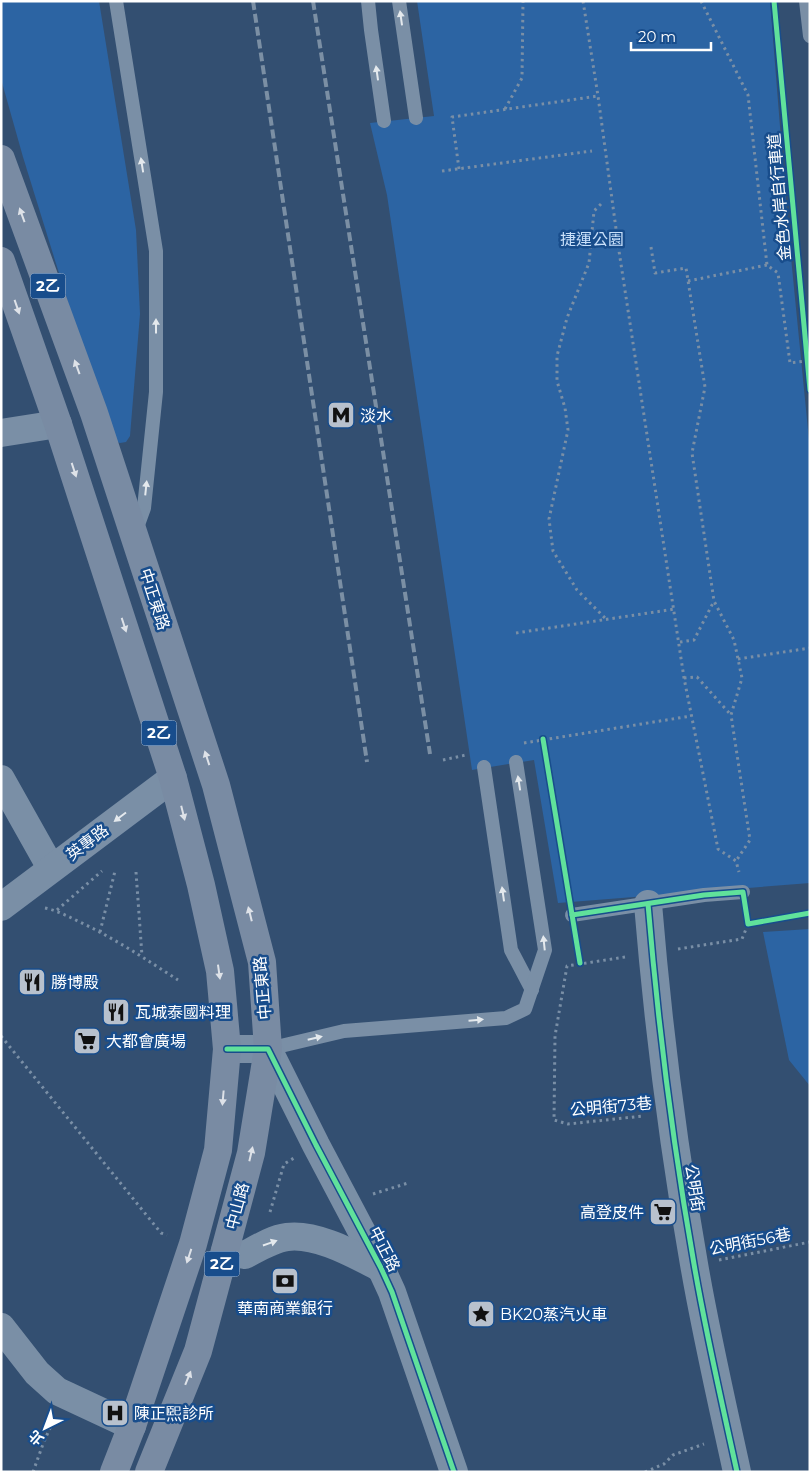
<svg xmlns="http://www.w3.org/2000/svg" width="811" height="1473" viewBox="0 0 811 1473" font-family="Montserrat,'Noto Sans TC',sans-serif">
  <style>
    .green { fill: #2c64a3 }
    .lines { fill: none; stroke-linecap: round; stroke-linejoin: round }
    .path { stroke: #7a8fa6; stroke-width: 3; stroke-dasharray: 2.5 4; stroke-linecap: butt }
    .lane { stroke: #7a8fa6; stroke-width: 14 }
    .street { stroke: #7a8fa6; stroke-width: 28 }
    .primary { stroke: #798ba3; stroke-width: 28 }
    .rail { stroke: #7b8fa4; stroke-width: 4; stroke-dasharray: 9 4; stroke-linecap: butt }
    .cycleway-casing { stroke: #184d8c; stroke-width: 8 }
    .cycleway { stroke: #60e19b; stroke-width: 5 }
    .oneway { fill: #e4e9ed }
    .oneway2 { fill: #dee2e8 }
    .labels { text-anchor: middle; stroke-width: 5; stroke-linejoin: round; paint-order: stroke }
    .shield { fill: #184d8c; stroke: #bacadc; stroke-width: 1 }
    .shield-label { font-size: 15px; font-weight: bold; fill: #fff }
    .street-label { font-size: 16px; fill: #fff; stroke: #184d8c }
    .park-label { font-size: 16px; fill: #c9e0fa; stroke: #184d8c }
    .poi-label { font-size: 16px; fill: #fff; stroke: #184d8c; text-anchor: start }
  </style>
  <rect width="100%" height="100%" fill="#334f71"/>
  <g class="green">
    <polygon points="1,1 99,1 136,230 140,314 130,436 126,442 120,443 117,442 106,425 23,157 1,79"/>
    <polygon points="417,1 770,1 788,227 810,450 810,883 558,903 534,760 472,770 387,195 370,123 434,116"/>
    <polygon points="810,929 810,1086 789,1060 763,932"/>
  </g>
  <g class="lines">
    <g class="path">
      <polyline points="583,1 598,96 619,251 684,678 718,849 736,861 739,872"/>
      <polyline points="701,1 748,95 767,265 778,273 790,363 806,361"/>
      <polyline points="505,109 522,78 523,1"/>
      <polyline points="459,169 452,117 598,96"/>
      <polyline points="442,171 592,151"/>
      <polyline points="601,204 594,211 589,263 567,318 557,356 557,381 565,408 568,430 549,519 553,551 577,590 606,619"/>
      <polyline points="651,247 655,273 686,268 705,387 692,453 714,601 734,640 742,678 731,715 750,840 736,861"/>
      <polyline points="688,281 767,265"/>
      <polyline points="516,633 675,609"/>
      <polyline points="680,642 694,640 714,601"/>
      <polyline points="738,659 810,648"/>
      <polyline points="684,678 697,677 731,715"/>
      <polyline points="543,739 569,896"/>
      <polyline points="524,743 691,716"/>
      <polyline points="443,760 466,755"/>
      <polyline points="136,872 142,956"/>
      <path d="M45,908C59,911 71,918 84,924C117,940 147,960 178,980"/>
      <polyline points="57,910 102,871"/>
      <polyline points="100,932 115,871"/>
      <polyline points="575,934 580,963"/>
      <polyline points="678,949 742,939 748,924"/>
      <polyline points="625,957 567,966 555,1036 554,1120 568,1124 643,1116"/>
      <polyline points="1,1036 161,1233 167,1235"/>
      <polyline points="373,1194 408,1183"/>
      <polyline points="270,1212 284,1164 294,1158"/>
      <polyline points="719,1260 810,1242"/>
      <polyline points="33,1472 43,1444 54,1419"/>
      <polyline points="645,1472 664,1464 673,1455 704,1444"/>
    </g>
    <g class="lane">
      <polyline points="116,1 156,251 156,392 144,508 136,530"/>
      <polyline points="368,1 371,30 384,121"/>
      <polyline points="399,1 416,118"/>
      <polyline points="806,1 810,36"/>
      <polyline points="484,767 511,950 532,990"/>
      <polyline points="572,915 704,895 743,892"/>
      <polyline points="268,1049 344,1031 506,1018 525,1009 545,950 516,762"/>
    </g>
    <g class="street">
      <polyline points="1,433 58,424"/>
      <polyline points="1,779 51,868"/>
      <path d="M648,904C658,1025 673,1145 694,1264C706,1334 722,1403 737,1472"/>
      <polyline points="1,907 173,778"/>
      <polyline points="227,1049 268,1049 316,1145 381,1268 392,1292 454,1472"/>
      <path d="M225,1251L245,1255C258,1248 272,1239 287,1237C317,1233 355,1255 381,1268"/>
      <polyline points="1,1327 37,1373 57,1391 132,1426"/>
    </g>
    <g class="primary">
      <polyline points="1,159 94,413 216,785 262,962 268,1049 251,1153 198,1351 149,1472"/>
      <polyline points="1,261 58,424 173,778 201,885 220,971 227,1049 218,1150 193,1244 132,1426 114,1472"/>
    </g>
    <g class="rail">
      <polyline points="253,1 367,762"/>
      <polyline points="313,1 430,754"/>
    </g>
    <g class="cycleway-casing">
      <g id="cycleway">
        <polyline points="774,1 810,390"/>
        <polyline points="543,739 580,963"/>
        <path d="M648,904C658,1025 673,1145 694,1264C706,1334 722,1403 737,1472"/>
        <polyline points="572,915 704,895 743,892 748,924 810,913"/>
        <polyline points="227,1049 268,1049 316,1145 381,1268 392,1292 454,1472"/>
      </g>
    </g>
    <use href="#cycleway" class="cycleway"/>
  </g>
  <defs><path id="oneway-solid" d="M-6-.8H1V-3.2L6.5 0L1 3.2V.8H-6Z" transform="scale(1.25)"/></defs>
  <g class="oneway">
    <use href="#oneway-solid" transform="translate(401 18) rotate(-98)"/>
    <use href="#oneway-solid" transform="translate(377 73) rotate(-98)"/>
    <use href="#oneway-solid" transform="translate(142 165) rotate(-99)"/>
    <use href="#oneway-solid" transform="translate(156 326) rotate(-90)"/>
    <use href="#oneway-solid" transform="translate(146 488) rotate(-84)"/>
    <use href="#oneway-solid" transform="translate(519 783) rotate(-99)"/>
    <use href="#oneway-solid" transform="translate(120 817) rotate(143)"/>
    <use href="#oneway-solid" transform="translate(503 894) rotate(-98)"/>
    <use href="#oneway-solid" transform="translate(544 943) rotate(-96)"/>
    <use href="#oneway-solid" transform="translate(476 1020) rotate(-5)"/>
    <use href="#oneway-solid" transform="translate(315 1038) rotate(-13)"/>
    <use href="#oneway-solid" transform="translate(270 1243) rotate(-19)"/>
  </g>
  <g class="oneway2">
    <use href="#oneway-solid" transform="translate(22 215) rotate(-110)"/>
    <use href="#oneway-solid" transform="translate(17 307) rotate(71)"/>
    <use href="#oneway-solid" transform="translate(77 367) rotate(-110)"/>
    <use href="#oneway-solid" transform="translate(74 470) rotate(72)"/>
    <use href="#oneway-solid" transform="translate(124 625) rotate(72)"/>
    <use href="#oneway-solid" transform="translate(207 758) rotate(-108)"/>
    <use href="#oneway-solid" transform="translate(183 813) rotate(76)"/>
    <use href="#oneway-solid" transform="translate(250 914) rotate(-104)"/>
    <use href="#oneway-solid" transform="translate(219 972) rotate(82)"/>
    <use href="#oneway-solid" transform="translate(223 1098) rotate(95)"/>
    <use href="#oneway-solid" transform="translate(251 1154) rotate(-77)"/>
    <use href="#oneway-solid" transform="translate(189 1256) rotate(108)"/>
    <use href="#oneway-solid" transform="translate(188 1378) rotate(-68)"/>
  </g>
  <defs>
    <g id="metro-square" transform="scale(1.4375)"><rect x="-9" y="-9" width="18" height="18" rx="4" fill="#b8c1cd" stroke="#184d8c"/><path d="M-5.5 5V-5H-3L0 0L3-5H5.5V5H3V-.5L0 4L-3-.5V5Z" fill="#111"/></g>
    <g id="restaurant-square" transform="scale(1.4375)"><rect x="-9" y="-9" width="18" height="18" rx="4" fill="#b8c1cd" stroke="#184d8c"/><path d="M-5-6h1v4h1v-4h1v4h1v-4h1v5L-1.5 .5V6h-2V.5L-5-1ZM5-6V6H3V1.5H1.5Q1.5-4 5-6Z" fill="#111"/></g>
    <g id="supermarket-square" transform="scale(1.4375)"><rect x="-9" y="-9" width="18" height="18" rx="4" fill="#b8c1cd" stroke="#184d8c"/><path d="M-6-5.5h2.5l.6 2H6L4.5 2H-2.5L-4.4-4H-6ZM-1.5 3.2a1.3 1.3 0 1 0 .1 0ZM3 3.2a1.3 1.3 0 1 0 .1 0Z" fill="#111"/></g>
    <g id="bank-square" transform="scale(1.4375)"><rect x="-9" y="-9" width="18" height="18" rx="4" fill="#b8c1cd" stroke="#184d8c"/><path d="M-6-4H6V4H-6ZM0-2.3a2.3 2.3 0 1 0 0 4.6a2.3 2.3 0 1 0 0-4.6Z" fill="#111"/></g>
    <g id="sight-square" transform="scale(1.4375)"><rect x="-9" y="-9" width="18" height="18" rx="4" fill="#b8c1cd" stroke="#184d8c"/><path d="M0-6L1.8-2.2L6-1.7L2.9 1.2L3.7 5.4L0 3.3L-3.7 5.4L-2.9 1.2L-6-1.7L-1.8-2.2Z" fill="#111"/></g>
    <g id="hospital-square" transform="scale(1.4375)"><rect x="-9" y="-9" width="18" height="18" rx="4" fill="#b8c1cd" stroke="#184d8c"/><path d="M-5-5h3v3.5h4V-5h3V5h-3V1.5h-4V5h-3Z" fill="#111"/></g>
  </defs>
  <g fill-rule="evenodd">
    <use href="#metro-square" x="341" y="415"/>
    <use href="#restaurant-square" x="32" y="982"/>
    <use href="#restaurant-square" x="116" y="1012"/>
    <use href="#supermarket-square" x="87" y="1041"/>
    <use href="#supermarket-square" x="663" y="1212"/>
    <use href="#bank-square" x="285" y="1281"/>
    <use href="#sight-square" x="481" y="1314"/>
    <use href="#hospital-square" x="115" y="1413"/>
  </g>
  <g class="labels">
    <g class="shield">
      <rect x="30.5" y="273.5" width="35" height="25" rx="4"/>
      <rect x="141.5" y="720.5" width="35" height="25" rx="4"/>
      <rect x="204.5" y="1251.5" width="35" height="25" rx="4"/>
    </g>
    <g class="shield-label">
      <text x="48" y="291">2乙</text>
      <text x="159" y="738">2乙</text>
      <text x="222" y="1269">2乙</text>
    </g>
    <g class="street-label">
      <text transform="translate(779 197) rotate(-95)" y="6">金色水岸自行車道</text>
      <text transform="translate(155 599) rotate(72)" y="6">中正東路</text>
      <text transform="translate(87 842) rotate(-37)" y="6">英專路</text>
      <text transform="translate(262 988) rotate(-95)" y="6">中正東路</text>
      <text transform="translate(611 1106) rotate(-5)" y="6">公明街73巷</text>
      <text transform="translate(695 1188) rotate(81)" y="6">公明街</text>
      <text transform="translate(237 1206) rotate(-75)" y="6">中山路</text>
      <text transform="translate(750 1241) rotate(-11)" y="6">公明街56巷</text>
      <text transform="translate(385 1249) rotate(63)" y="6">中正路</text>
    </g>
    <g class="park-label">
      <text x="592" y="245">捷運公園</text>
    </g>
    <g class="poi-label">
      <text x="360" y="421">淡水</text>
      <text x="51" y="988">勝博殿</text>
      <text x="135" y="1018">瓦城泰國料理</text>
      <text x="106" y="1047">大都會廣場</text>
      <text x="644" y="1218" text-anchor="end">高登皮件</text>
      <text x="285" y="1314" text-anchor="middle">華南商業銀行</text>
      <text x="500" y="1320">BK20蒸汽火車</text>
      <text x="134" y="1419">陳正煕診所</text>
    </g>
  </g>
  <rect width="811" height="1473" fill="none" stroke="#ffffff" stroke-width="5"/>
  <g transform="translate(45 1428) rotate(222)" stroke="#184d8c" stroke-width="4" paint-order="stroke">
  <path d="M0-4L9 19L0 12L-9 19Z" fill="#ffffff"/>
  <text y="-8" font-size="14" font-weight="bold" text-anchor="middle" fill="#ffffff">北</text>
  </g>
  <path d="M631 42v8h80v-8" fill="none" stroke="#ffffff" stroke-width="2.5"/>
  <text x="638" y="42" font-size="15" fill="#ffffff" stroke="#184d8c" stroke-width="4" paint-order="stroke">20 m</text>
</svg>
